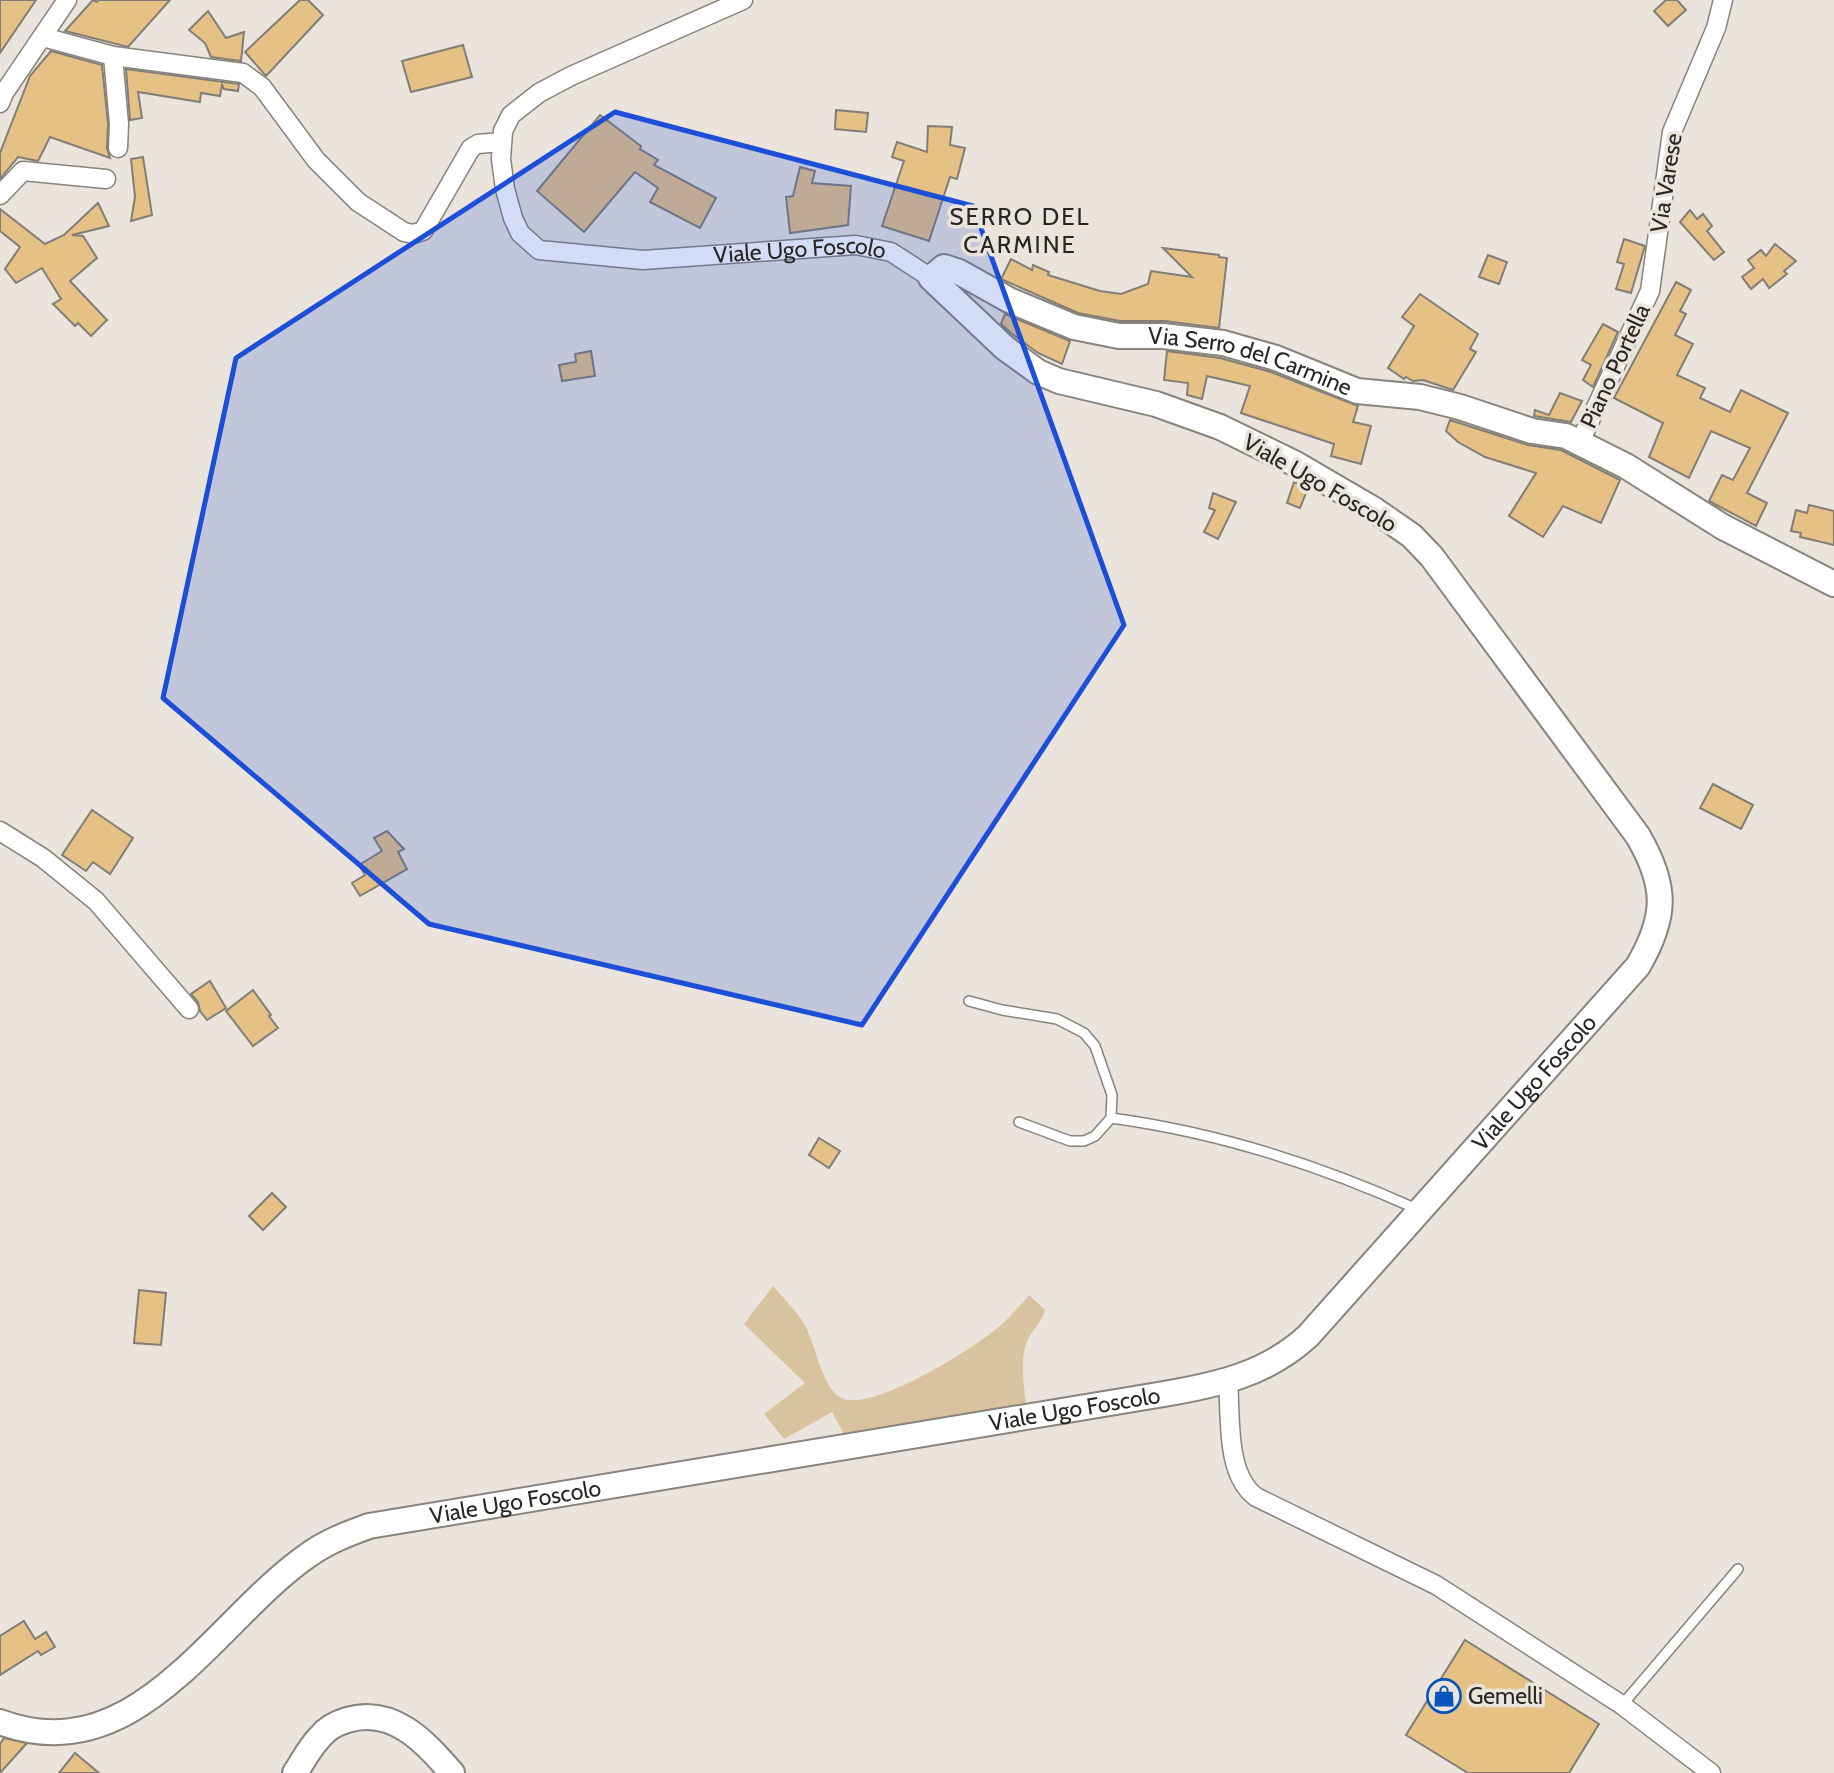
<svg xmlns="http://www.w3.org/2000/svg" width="1834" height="1773" viewBox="0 0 1834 1773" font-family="Cabin,sans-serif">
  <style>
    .green { fill: #d9c39f }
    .building { fill: #e6c185; stroke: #827d76; stroke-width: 2 }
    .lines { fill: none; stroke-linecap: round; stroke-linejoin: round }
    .lane-casing { stroke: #88837b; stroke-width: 12 }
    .street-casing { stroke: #88837b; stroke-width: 21 }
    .secondary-casing { stroke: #88837b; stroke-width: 28 }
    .lane { stroke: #fff; stroke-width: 9 }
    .street { stroke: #fff; stroke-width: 18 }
    .secondary { stroke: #fff; stroke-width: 24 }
    .marked { fill: #1d4ed8; fill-opacity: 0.2; stroke: #1d4ed8; stroke-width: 5; stroke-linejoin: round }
    .labels { text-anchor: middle; stroke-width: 7; stroke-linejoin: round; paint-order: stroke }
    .street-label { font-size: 23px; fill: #282623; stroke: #eae4dc }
    .poi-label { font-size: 23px; fill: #282623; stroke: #eae4dc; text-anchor: start }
    .neighbourhood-label { font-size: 24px; letter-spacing: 2px; fill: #282623; stroke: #eae4dc }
  </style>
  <rect width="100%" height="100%" fill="#eae4dc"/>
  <path class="green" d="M773,1286C783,1298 796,1310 804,1324C816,1344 820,1381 838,1396C866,1418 977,1346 1000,1326C1011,1316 1020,1306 1029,1295L1045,1310C1042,1323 1030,1331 1026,1344C1020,1363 1024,1385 1026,1405L845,1436L832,1412L784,1439L764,1414L805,1383L744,1324Z"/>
  <g class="building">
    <polygon points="0,0 36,0 0,53"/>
    <polygon points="93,0 97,2 98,0 170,0 128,47 65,31"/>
    <polygon points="300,0 308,0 323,15 266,76 245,52"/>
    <polygon points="1666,0 1677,0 1686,10 1668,26 1654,11"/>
    <polygon points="208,11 226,38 244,32 241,61 211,57 205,43 189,30"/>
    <polygon points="463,45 472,77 411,92 402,61"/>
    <polygon points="51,51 102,65 108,124 107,148 110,158 50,137 38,161 18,157 0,179 0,153 30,76"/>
    <polygon points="126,69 239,84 238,91 224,89 222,85 220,96 201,93 200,102 138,92 142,118 130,120"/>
    <polygon points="836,110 868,113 866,132 835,129"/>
    <polygon points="600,115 641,146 640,149 658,160 654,165 716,198 700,228 650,202 658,188 635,172 584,232 537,191"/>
    <polygon points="928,126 952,127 950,145 965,148 957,179 950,177 929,241 882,226 904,161 892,157 897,142 927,152"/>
    <polygon points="143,157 152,215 131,221 135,197 131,159"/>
    <polygon points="800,167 815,171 812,183 851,186 848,225 790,233 786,197 793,196"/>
    <polygon points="98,203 109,226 72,235 83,236 97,258 70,281 107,320 91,336 78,323 75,326 53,304 61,299 42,268 16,283 5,269 20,247 0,231 0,209 45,244 64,235"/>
    <polygon points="1690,210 1697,219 1703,214 1712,226 1707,231 1724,252 1714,260 1680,222"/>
    <polygon points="1624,239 1645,246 1631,293 1616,289 1624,264 1617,262"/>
    <polygon points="1775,244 1796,261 1784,271 1787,274 1769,288 1763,279 1751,289 1742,277 1754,268 1748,260 1761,250 1766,256"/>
    <polygon points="1163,248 1219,255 1219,257 1227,258 1219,328 1165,321 1120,321 1078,313 1001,279 1011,259 1032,270 1033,265 1049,272 1048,275 1100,291 1121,294 1148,284 1151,271 1192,277"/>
    <polygon points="1488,255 1507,262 1499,284 1479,277"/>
    <polygon points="1676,282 1691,290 1680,311 1686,314 1675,335 1693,344 1677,375 1705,388 1700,398 1730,412 1741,390 1788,413 1747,493 1767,503 1756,526 1709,501 1722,475 1733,480 1750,448 1711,431 1689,478 1649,457 1663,423 1614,398"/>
    <polygon points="1420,294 1478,334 1470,349 1476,352 1453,390 1423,380 1413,381 1406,377 1404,379 1388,368 1414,326 1402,317"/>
    <polygon points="1005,314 1070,341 1062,364 1038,353 1011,333 1001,324"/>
    <polygon points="1603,324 1618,332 1593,387 1583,380 1591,365 1582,360"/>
    <polygon points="591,351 595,376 562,381 559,365 576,362 575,354"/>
    <polygon points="1167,351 1220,358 1271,372 1358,406 1353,422 1371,426 1361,464 1331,456 1334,444 1241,413 1250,386 1207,376 1202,399 1187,395 1188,383 1164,380"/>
    <polygon points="1560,393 1582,401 1571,422 1534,416 1535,410 1549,415"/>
    <polygon points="1450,420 1528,445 1561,450 1620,480 1601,523 1563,506 1543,537 1509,516 1536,473 1485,457 1458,442 1446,431"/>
    <polygon points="1294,482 1308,488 1300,508 1287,503"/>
    <polygon points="1213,493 1236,502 1218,539 1204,532 1215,510 1209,508"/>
    <polygon points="1809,505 1834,511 1834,545 1800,537 1801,533 1791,531 1796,510 1807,513"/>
    <polygon points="1713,784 1753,805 1741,829 1700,808"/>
    <polygon points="92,810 133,838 110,874 93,862 86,871 62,855"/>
    <polygon points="387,831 404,849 398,852 407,869 360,896 352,883 365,875 359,865 382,851 374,838"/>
    <polygon points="210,981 226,1008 207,1020 200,1011 198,1002 191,994"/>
    <polygon points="253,990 271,1015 269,1016 278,1028 253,1046 226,1011"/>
    <polygon points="819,1138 840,1151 829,1168 809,1155"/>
    <polygon points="272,1193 286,1207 263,1230 249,1216"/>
    <polygon points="139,1290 166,1293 161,1345 134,1343"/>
    <polygon points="24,1621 35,1639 46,1632 55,1647 41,1655 38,1651 0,1675 0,1636"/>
    <polygon points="1465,1640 1599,1724 1569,1773 1468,1773 1406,1735"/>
    <polygon points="4,1738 27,1743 0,1773 0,1744"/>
    <polygon points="75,1753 99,1773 59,1773"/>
  </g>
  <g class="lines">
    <g class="lane-casing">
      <g id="lane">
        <polyline points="969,1001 1002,1010 1057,1019 1084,1033 1095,1046 1112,1095 1111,1118 1095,1136 1084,1141 1070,1141 1019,1122"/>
        <path d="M1111,1118C1216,1132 1322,1166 1419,1210"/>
        <polyline points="1622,1705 1738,1569"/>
      </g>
    </g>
    <g class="street-casing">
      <g id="street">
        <path id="s1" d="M743,0L571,76L539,93L511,115L503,131L501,159L505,189L513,218L520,233L539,250L643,260L856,245L891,252L931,278"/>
        <polyline points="43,37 113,56 243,73 262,87 316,160 358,202 404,232 413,234 423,231 471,148 478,144 501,142"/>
        <polyline points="113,56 119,124 118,148"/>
        <polyline points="0,103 4,93 67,0"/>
        <polyline points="0,195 23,171 106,179"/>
        <polyline points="1580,442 1650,291 1672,132 1716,28 1723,0"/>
        <polyline points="0,831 43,858 96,901 189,1009"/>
        <path d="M1228,1380C1231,1416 1225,1474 1256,1497L1436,1585L1622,1705L1711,1773"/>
      </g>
    </g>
    <g class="secondary-casing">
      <g id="secondary">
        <path id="s2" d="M0,1722C136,1773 214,1621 307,1556C326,1542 347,1534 369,1526L1164,1394C1217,1385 1267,1374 1308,1336L1638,966C1667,916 1667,886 1638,836L1432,557L1412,536L1373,509L1296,464L1220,427L1156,404L1059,381L1038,372L1005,348L931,278L944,267L959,272L1009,300L1074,327L1119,336H1163L1223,343L1276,358L1357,391L1420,397L1460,407L1532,431L1566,436L1626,466L1723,527L1834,584"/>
        <path d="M295,1773C303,1761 310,1747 320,1737C327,1728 337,1723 347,1720C393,1706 425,1742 452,1773"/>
      </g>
    </g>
    <use href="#lane" class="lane"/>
    <use href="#street" class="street"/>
    <use href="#secondary" class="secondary"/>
  </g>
  <path class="marked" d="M615,112L973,206L1124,625L862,1025L429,924L163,698L236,358Z"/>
  <defs>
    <g id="shop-ring" transform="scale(1.75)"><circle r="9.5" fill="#eae4dc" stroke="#0754be" stroke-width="1.5"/><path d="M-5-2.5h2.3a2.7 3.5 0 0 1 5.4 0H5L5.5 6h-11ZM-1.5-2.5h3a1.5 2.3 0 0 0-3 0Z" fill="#0754be"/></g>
  </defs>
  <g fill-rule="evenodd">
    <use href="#shop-ring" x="1444" y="1696"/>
  </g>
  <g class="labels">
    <g class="street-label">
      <text transform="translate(1666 183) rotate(-81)" y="8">Via Varese</text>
      <text dy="8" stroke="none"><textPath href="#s1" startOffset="670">Viale Ugo Foscolo</textPath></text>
      <text dy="8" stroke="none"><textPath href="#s2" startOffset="3309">Via Serro del Carmine</textPath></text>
      <text transform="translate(1615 366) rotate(-65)" y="8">Piano Portella</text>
      <text transform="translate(1320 483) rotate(30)" y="8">Viale Ugo Foscolo</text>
      <text dy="8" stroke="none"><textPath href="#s2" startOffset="1743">Viale Ugo Foscolo</textPath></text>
      <text dy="8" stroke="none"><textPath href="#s2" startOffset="1155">Viale Ugo Foscolo</textPath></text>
      <text dy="8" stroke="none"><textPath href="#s2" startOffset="588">Viale Ugo Foscolo</textPath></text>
    </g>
    <g class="poi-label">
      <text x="1468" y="1704">Gemelli</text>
    </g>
    <g class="neighbourhood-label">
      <text x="1020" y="225">SERRO DEL<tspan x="1020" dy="28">CARMINE</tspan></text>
    </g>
  </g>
</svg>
